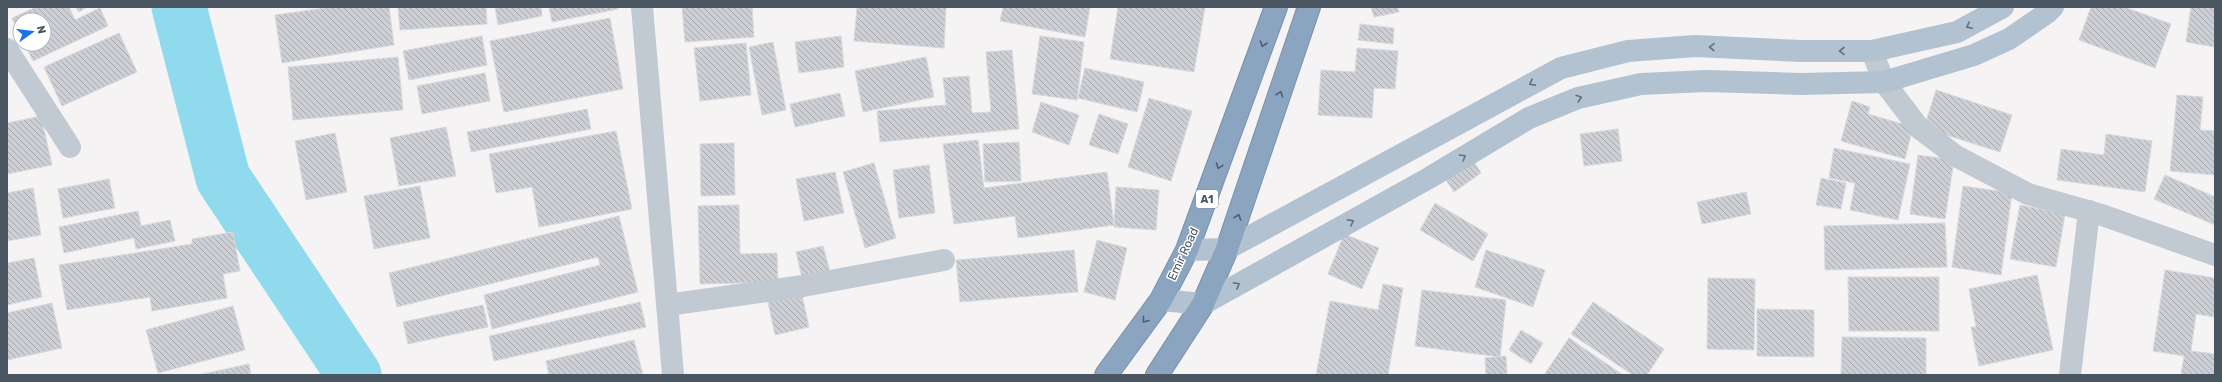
<svg xmlns="http://www.w3.org/2000/svg" width="2222" height="382" viewBox="0 0 2222 382" font-family="Rubik,sans-serif">
  <style>
    .lines { fill: none; stroke-linecap: round; stroke-linejoin: round }
    .river { stroke: #90daee; stroke-width: 55 }
    .building { fill: url(#building-back-hatch); stroke: #d7d9de }
    .highway-casing { stroke: #7690ad; stroke-width: 24 }
    .minor { stroke: #c1cad2; stroke-width: 22 }
    .major { stroke: #b3c2d1; stroke-width: 22 }
    .highway { stroke: #8ba5c1; stroke-width: 22 }
    .oneway { stroke: #64717d }
    .oneway2 { stroke: #505e6b }
    .labels { text-anchor: middle; stroke-width: 3; stroke-linejoin: round; paint-order: stroke }
    .shield { fill: #fff; stroke: #808990; stroke-width: 1 }
    .shield-label { font-size: 11px; font-weight: bold; fill: #4a5661 }
    .street-label { font-size: 12px; fill: #4a5661; stroke: #fff }
  </style>
  <defs>
    <pattern id="building-back-hatch" width="6" height="6" patternUnits="userSpaceOnUse"><rect width="6" height="6" fill="#cdcfd5"/><path d="M-1 5l2 2M0 0l6 6M5-1l2 2" fill="none" stroke="#a8abb0"/></pattern>
  </defs>
  <rect width="100%" height="100%" fill="#f5f3f3"/>
  <g class="lines">
    <polyline class="river" points="179,7 223,178 354,375"/>
  </g>
  <g class="building">
    <polygon points="36,7 69,7 75,20 100,8 108,26 33,61 25,44 44,44 44,20 20,20 20,34 12,18"/>
    <polygon points="75,7 87,7 79,12"/>
    <polygon points="332,7 389,7 394,45 282,63 275,15"/>
    <polygon points="398,7 486,7 487,24 400,30"/>
    <polygon points="495,7 541,7 542,16 498,25"/>
    <polygon points="549,7 618,7 618,9 552,22"/>
    <polygon points="682,7 752,7 754,37 685,42"/>
    <polygon points="857,7 946,7 944,48 854,41"/>
    <polygon points="1003,7 1090,7 1085,37 1000,21"/>
    <polygon points="1118,7 1205,7 1194,72 1110,59"/>
    <polygon points="1371,7 1398,7 1399,12 1374,17"/>
    <polygon points="2091,7 2124,7 2171,24 2155,68 2079,40"/>
    <polygon points="2191,7 2215,7 2215,47 2186,42"/>
    <polygon points="610,18 623,89 504,112 490,41"/>
    <polygon points="1360,24 1394,28 1393,44 1358,40"/>
    <polygon points="119,33 137,72 62,106 44,67"/>
    <polygon points="482,36 487,65 409,80 403,51"/>
    <polygon points="841,36 844,67 799,73 795,42"/>
    <polygon points="1040,36 1084,42 1077,100 1032,94"/>
    <polygon points="773,42 786,110 762,115 749,47"/>
    <polygon points="746,43 751,95 700,101 694,48"/>
    <polygon points="1357,48 1398,51 1395,89 1374,88 1372,118 1318,115 1321,70 1355,72"/>
    <polygon points="1012,50 1019,129 880,142 877,111 946,105 943,78 969,76 972,113 991,112 986,52"/>
    <polygon points="398,57 403,110 293,120 288,67"/>
    <polygon points="926,57 934,97 863,112 855,71"/>
    <polygon points="1085,68 1144,82 1137,112 1078,98"/>
    <polygon points="485,73 490,101 422,114 417,86"/>
    <polygon points="1936,90 2012,115 2000,152 1924,128"/>
    <polygon points="840,93 845,116 795,127 790,104"/>
    <polygon points="2177,95 2203,97 2200,130 2215,131 2215,175 2170,171"/>
    <polygon points="1149,98 1192,111 1171,181 1128,167"/>
    <polygon points="1852,101 1870,107 1868,114 1913,127 1905,159 1841,141"/>
    <polygon points="1041,102 1079,115 1069,145 1032,132"/>
    <polygon points="587,109 591,129 471,152 467,132"/>
    <polygon points="1099,114 1128,124 1118,154 1089,145"/>
    <polygon points="41,116 52,165 7,174 7,123"/>
    <polygon points="446,127 456,176 399,186 390,138"/>
    <polygon points="1618,129 1622,161 1584,166 1580,134"/>
    <polygon points="616,131 632,209 539,227 532,187 496,193 489,154"/>
    <polygon points="335,133 347,192 306,200 295,141"/>
    <polygon points="2106,134 2152,141 2145,192 2057,180 2061,149 2104,155"/>
    <polygon points="978,140 984,188 1107,172 1114,225 1018,238 1015,216 954,224 943,144"/>
    <polygon points="1019,142 1021,181 985,182 983,144"/>
    <polygon points="734,143 735,195 701,196 700,144"/>
    <polygon points="1834,148 1910,164 1898,220 1850,210 1855,183 1829,178"/>
    <polygon points="1470,155 1481,173 1454,192 1442,174"/>
    <polygon points="1918,155 1954,160 1945,219 1910,214"/>
    <polygon points="874,163 896,238 865,248 843,172"/>
    <polygon points="929,165 935,213 899,218 893,170"/>
    <polygon points="835,172 844,213 804,221 796,179"/>
    <polygon points="2165,175 2215,197 2215,225 2154,199"/>
    <polygon points="1821,178 1846,183 1841,209 1816,205"/>
    <polygon points="109,179 115,208 63,218 58,189"/>
    <polygon points="420,186 430,238 374,249 364,196"/>
    <polygon points="1963,186 2012,193 2001,275 1952,267"/>
    <polygon points="1116,187 1159,190 1156,230 1114,227"/>
    <polygon points="33,188 41,235 7,241 7,193"/>
    <polygon points="1746,192 1751,214 1702,224 1697,202"/>
    <polygon points="1435,203 1488,234 1473,261 1420,230"/>
    <polygon points="739,205 740,254 777,253 778,282 700,284 698,206"/>
    <polygon points="2020,205 2065,214 2056,267 2010,259"/>
    <polygon points="138,211 141,226 170,220 175,241 136,249 134,238 64,253 59,227"/>
    <polygon points="619,216 638,292 492,329 484,295 600,265 598,257 397,307 389,273"/>
    <polygon points="1945,223 1947,267 1825,270 1824,226"/>
    <polygon points="233,232 240,271 223,274 227,298 152,311 150,297 67,310 59,265 192,244 192,239"/>
    <polygon points="1344,234 1379,248 1362,289 1328,274"/>
    <polygon points="1097,240 1127,248 1115,300 1084,292"/>
    <polygon points="823,246 831,275 803,282 796,252"/>
    <polygon points="1074,250 1078,292 960,302 956,260"/>
    <polygon points="1486,250 1545,270 1533,307 1475,287"/>
    <polygon points="34,258 42,297 7,305 7,263"/>
    <polygon points="2165,270 2215,278 2215,317 2196,314 2191,351 2215,354 2215,375 2181,375 2184,356 2153,351"/>
    <polygon points="2037,275 2053,350 1979,366 1971,327 1976,327 1969,289"/>
    <polygon points="1848,277 1939,277 1939,331 1849,331"/>
    <polygon points="1708,278 1755,279 1754,350 1707,349"/>
    <polygon points="1383,284 1403,288 1388,375 1316,375 1330,301 1378,310"/>
    <polygon points="801,290 809,327 775,335 767,298"/>
    <polygon points="1422,290 1506,300 1500,357 1415,346"/>
    <polygon points="640,302 646,327 494,361 489,336"/>
    <polygon points="1593,302 1664,349 1647,375 1633,375 1571,334"/>
    <polygon points="52,303 62,348 7,360 7,313"/>
    <polygon points="483,305 488,327 408,344 403,322"/>
    <polygon points="233,306 245,350 158,373 146,330"/>
    <polygon points="1757,309 1814,310 1814,357 1757,356"/>
    <polygon points="1521,330 1543,343 1531,364 1509,350"/>
    <polygon points="1842,337 1926,338 1926,375 1841,375"/>
    <polygon points="1569,338 1623,375 1544,375"/>
    <polygon points="634,340 643,375 549,375 546,361"/>
    <polygon points="1506,356 1507,375 1486,375 1485,358"/>
    <polygon points="249,364 251,375 198,375"/>
  </g>
  <g class="lines">
    <g class="highway-casing">
      <g id="highway">
        <polyline points="1106,375 1161,300 1187,250 1276,7"/>
        <polyline points="1157,375 1203,304 1227,249 1309,7"/>
      </g>
    </g>
    <g class="minor">
      <polyline points="642,7 673,375"/>
      <polyline points="7,49 70,147"/>
      <polyline points="1872,51 1884,82 1919,128 1956,156 2028,194 2102,215 2215,255"/>
      <polyline points="667,305 803,286 944,260"/>
      <polyline points="2070,375 2089,211"/>
    </g>
    <g class="major">
      <polyline points="1187,250 1227,249 1561,68 1628,51 1695,46 1801,51 1872,51 1957,32 2003,7"/>
      <polyline points="1161,300 1203,304 1429,178 1529,118 1578,98 1641,84 1706,81 1801,84 1884,82 1974,55 2009,39 2047,13 2053,7"/>
    </g>
    <use href="#highway" class="highway"/>
  </g>
  <defs><path id="oneway-chevron" d="M-2-3.5L2.5 0L-2 3.5" fill="none" stroke-width="1.6" stroke-linecap="round" stroke-linejoin="round"/></defs>
  <g class="oneway">
    <use href="#oneway-chevron" transform="translate(1969 26) rotate(153)"/>
    <use href="#oneway-chevron" transform="translate(1712 47) rotate(-177)"/>
    <use href="#oneway-chevron" transform="translate(1842 51) rotate(180)"/>
    <use href="#oneway-chevron" transform="translate(1532 83) rotate(152)"/>
    <use href="#oneway-chevron" transform="translate(1579 98) rotate(-17)"/>
    <use href="#oneway-chevron" transform="translate(1463 157) rotate(-31)"/>
    <use href="#oneway-chevron" transform="translate(1351 222) rotate(-29)"/>
    <use href="#oneway-chevron" transform="translate(1237 285) rotate(-29)"/>
  </g>
  <g class="oneway2">
    <use href="#oneway-chevron" transform="translate(1263 44) rotate(109)"/>
    <use href="#oneway-chevron" transform="translate(1280 94) rotate(-71)"/>
    <use href="#oneway-chevron" transform="translate(1219 166) rotate(110)"/>
    <use href="#oneway-chevron" transform="translate(1238 217) rotate(-71)"/>
    <use href="#oneway-chevron" transform="translate(1145 320) rotate(128)"/>
  </g>
  <g class="labels">
    <rect class="shield" x="1196" y="190" width="22" height="18" rx="3"/>
    <g class="shield-label">
      <text x="1207" y="203">A1</text>
    </g>
    <g class="street-label">
      <text transform="translate(1183 254) rotate(-65)" y="4">Emir Road</text>
    </g>
  </g>
  <rect width="2222" height="382" fill="none" stroke="#4a5661" stroke-width="16"/>
  <g transform="translate(32 32) rotate(76)"><circle r="19" fill="#ffffff" stroke="#b7bbc0"/>
  <path d="M0-3L7 15L0 10L-7 15Z" fill="#1a73e8"/>
  <text y="-6" font-size="11" font-weight="bold" text-anchor="middle" fill="#4a5661">N</text>
  </g>
</svg>
